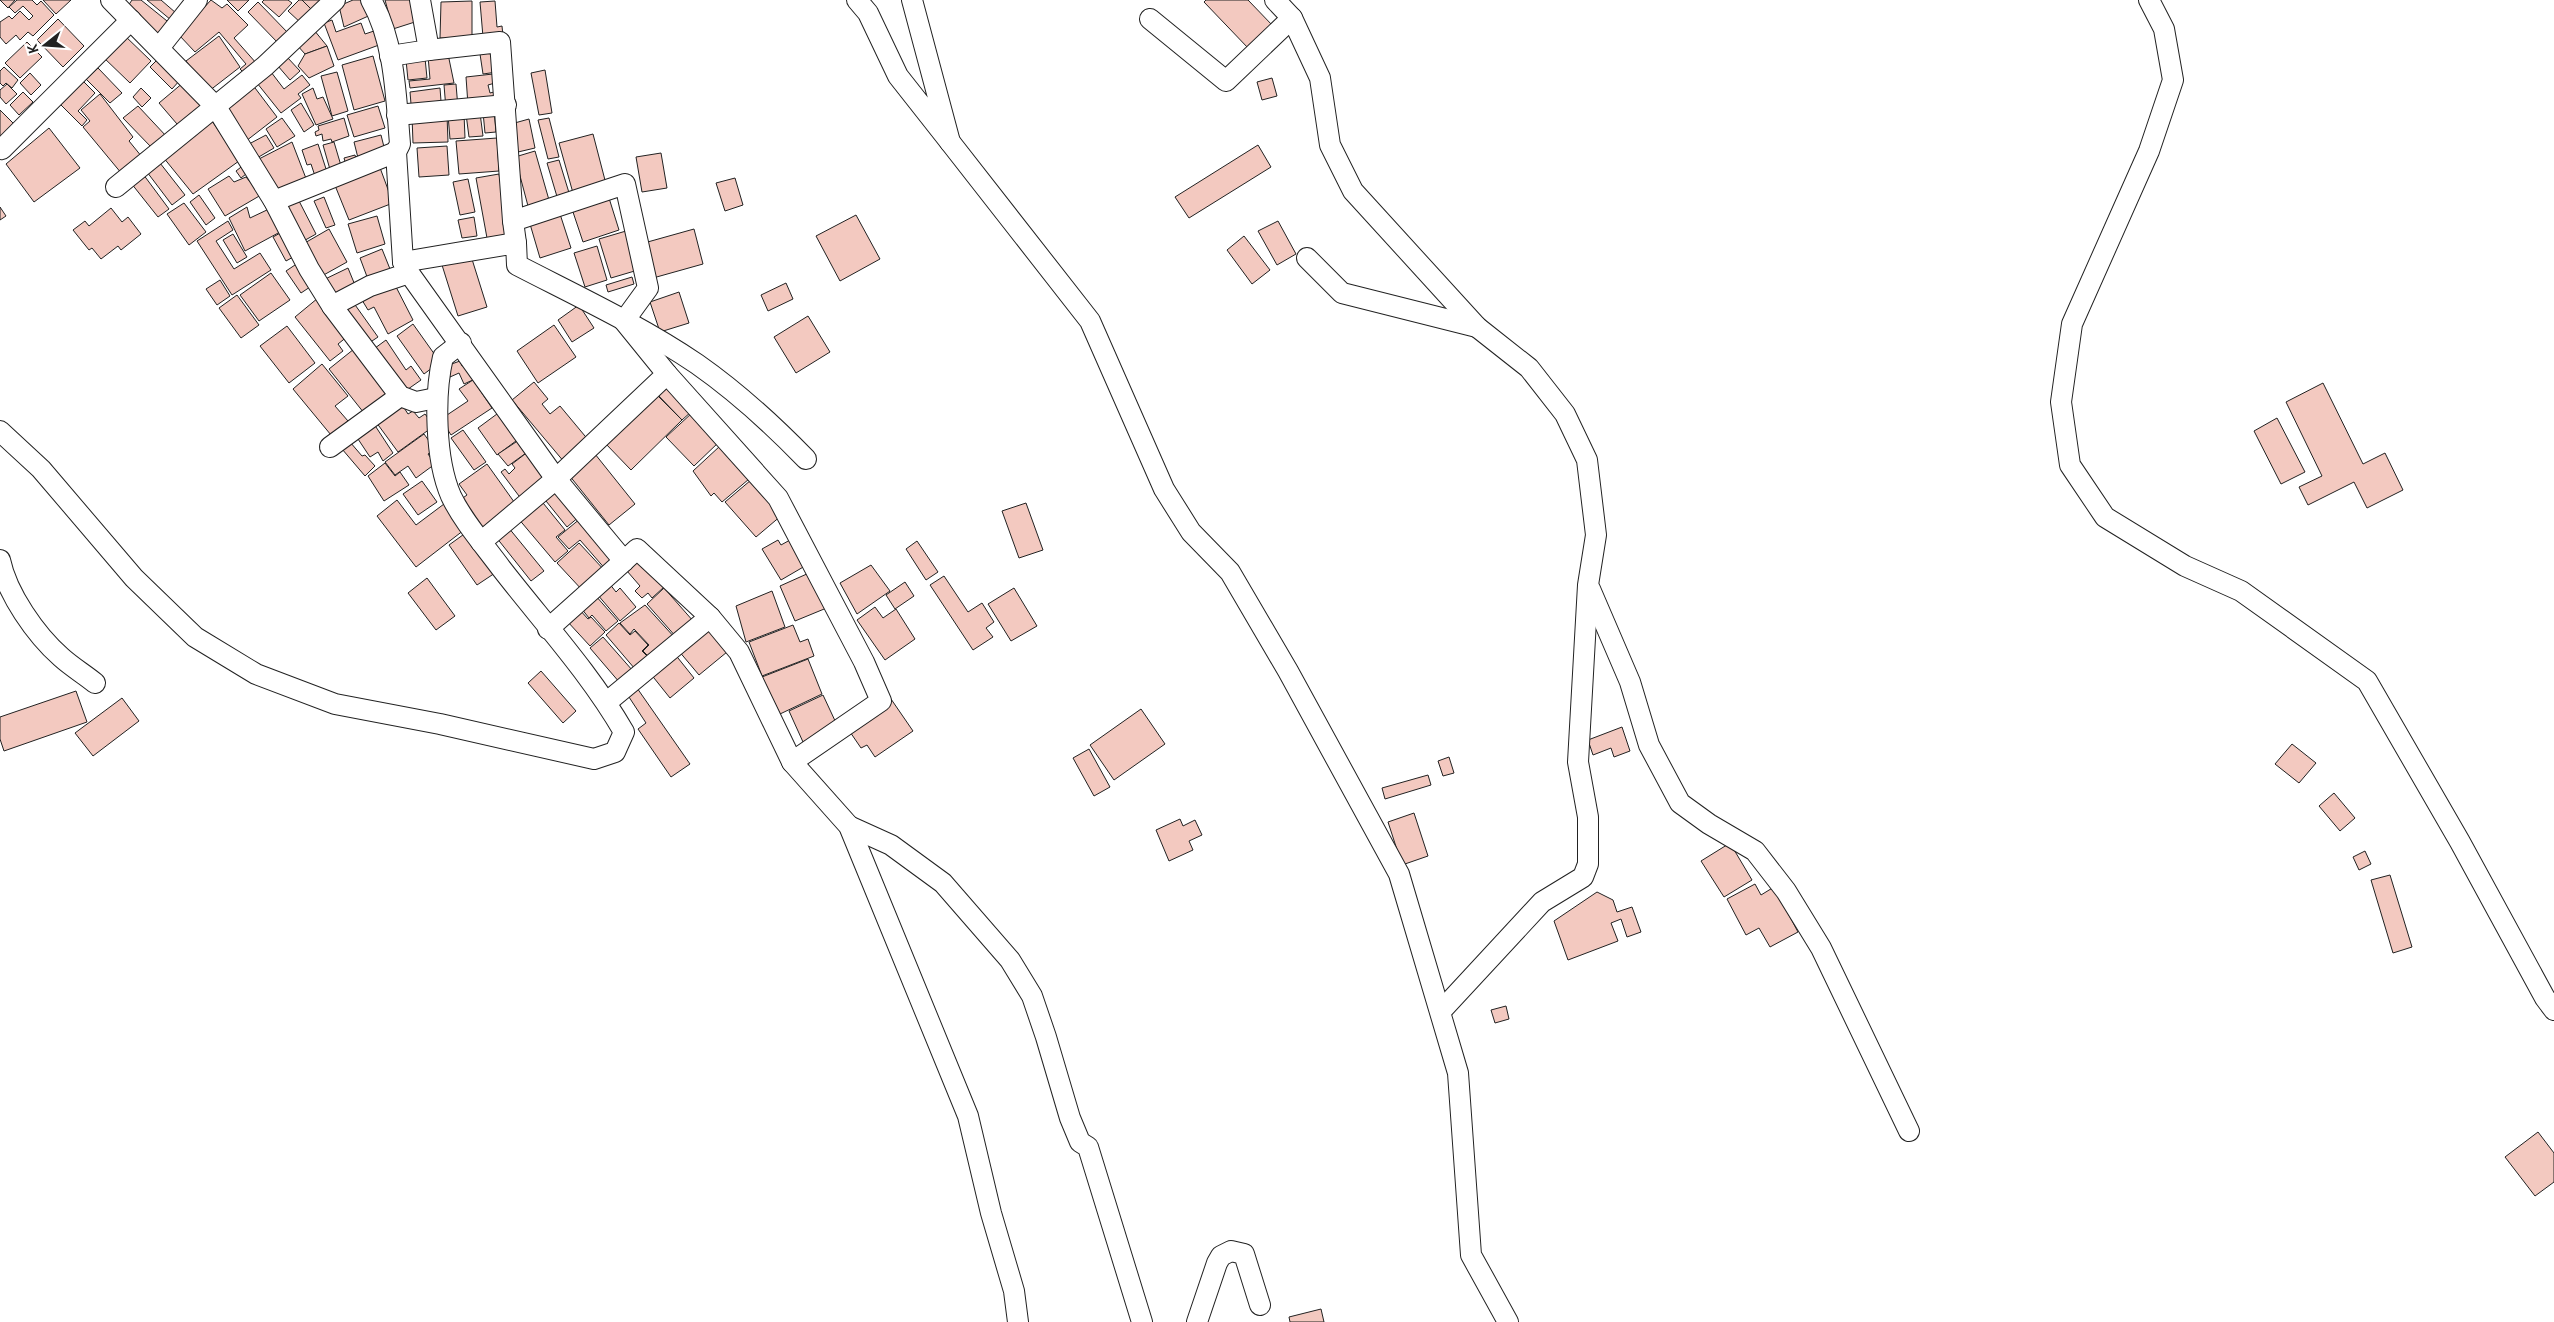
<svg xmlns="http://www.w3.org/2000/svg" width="2554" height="1322" viewBox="0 0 2554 1322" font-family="'Space Grotesk',sans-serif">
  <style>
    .building { fill: #f3c9c0; stroke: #222 }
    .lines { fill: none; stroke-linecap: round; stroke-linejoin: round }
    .minor-casing { stroke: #222; stroke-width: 22 }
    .minor { stroke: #fff; stroke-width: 20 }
  </style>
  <rect width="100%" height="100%" fill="#fff"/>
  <g class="building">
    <polygon points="0,0 15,0 8,8"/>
    <polygon points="17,0 32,0 37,5 41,1 54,15 33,36 28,32 20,40 16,35 6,44 0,37 0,22 9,16 12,19 20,11 29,20 33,16 23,6 15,13 9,7"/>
    <polygon points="43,0 71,0 56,14"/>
    <polygon points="132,0 141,0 172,25 162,38 126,9"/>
    <polygon points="147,0 161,0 176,13 171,20"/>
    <polygon points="211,0 222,8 227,4 248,25 234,38 257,64 245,74 240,69 246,64 219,32 195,52 179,35"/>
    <polygon points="227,0 249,0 238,11"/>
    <polygon points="264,0 288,0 292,3 279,17 262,2"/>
    <polygon points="299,0 302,0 314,12 302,24 288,11"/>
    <polygon points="302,0 326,0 314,12"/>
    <polygon points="353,0 369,0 375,13 344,27 339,6"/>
    <polygon points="385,0 412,0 418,21 393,29"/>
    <polygon points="1206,0 1248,0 1273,26 1249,49 1204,2"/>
    <polygon points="472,1 472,39 440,38 441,2"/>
    <polygon points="495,1 497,27 502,26 503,36 483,37 480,2"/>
    <polygon points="258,2 289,34 279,44 248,12"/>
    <polygon points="58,19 84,46 63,67 37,40"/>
    <polygon points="332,20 336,32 361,23 365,34 374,31 379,45 338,60 324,23"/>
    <polygon points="314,30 327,46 305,54 297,45"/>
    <polygon points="123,34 151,61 130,83 102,56"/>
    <polygon points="219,36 240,67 209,91 186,61"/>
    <polygon points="27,42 42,57 20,78 5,63"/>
    <polygon points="327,46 334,66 309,78 298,66 305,54"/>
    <polygon points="495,52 497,72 483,74 480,54"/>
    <polygon points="448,54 454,83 410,88 409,81 430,79 428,56"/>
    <polygon points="373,56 385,101 354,110 342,65"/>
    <polygon points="287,57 300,71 290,80 278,66"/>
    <polygon points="159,58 180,80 172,89 150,67"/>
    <polygon points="425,58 427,78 408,80 406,60"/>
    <polygon points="4,67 18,80 12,88 6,83 3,86 0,83 0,71"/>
    <polygon points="98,68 122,93 110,103 86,79"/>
    <polygon points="545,70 552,113 539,115 531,73"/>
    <polygon points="271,72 284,89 302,75 310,85 298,94 301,98 281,113 257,83"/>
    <polygon points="337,72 348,111 332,116 321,76"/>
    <polygon points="30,73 41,85 31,95 20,83"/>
    <polygon points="493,74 495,83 488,85 490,93 498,91 501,99 468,105 466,77"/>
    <polygon points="80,78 95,93 78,111 87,120 82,126 57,101"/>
    <polygon points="1272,78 1277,96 1262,100 1257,82"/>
    <polygon points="184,82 207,109 183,131 159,103"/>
    <polygon points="7,84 17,94 6,104 0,97 0,90"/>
    <polygon points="252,84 277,117 246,141 222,107"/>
    <polygon points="456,84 458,108 446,109 444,85"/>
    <polygon points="141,88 151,98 142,107 133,97"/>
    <polygon points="313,88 317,99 323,97 333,119 316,125 302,94"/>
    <polygon points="440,88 441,101 411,104 410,92"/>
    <polygon points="23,92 33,102 19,115 10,105"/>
    <polygon points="100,94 133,137 129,141 142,157 122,174 83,127 90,121 81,110"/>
    <polygon points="301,103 314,125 304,132 291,110"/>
    <polygon points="138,106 167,137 152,148 123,118"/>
    <polygon points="378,106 385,128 354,137 347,115"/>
    <polygon points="0,110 16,126 0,137"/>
    <polygon points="494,111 496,132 485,133 483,112"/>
    <polygon points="480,113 483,136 469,137 466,114"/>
    <polygon points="464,114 465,138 450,139 448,115"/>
    <polygon points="447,115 448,142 413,143 412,116"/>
    <polygon points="282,118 295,136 277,147 266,129"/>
    <polygon points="344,118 349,136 332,142 331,139 323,141 322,134 316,136 315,132 319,130 318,126"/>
    <polygon points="549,118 559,157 548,159 538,120"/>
    <polygon points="529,119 535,148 518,152 511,124"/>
    <polygon points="212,121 239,161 193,194 163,157"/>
    <polygon points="49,128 80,168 34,202 6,164"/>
    <polygon points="593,134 606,184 573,193 559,143"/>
    <polygon points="266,135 274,148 257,158 249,144"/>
    <polygon points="381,135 386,155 359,162 354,142"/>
    <polygon points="497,138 499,171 459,174 456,141"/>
    <polygon points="292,142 307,181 274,194 257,160"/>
    <polygon points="334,142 342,169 331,173 323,145"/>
    <polygon points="318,144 327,172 315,176 311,164 307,165 302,150"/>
    <polygon points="1258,145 1271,167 1189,218 1175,197"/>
    <polygon points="447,146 449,175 419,177 417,148"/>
    <polygon points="535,151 549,200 528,206 515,157"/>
    <polygon points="661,153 667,188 642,192 636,157"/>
    <polygon points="355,155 357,162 346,165 344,158"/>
    <polygon points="559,160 570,196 558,200 547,163"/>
    <polygon points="160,163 185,195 172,205 147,172"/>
    <polygon points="245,164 251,170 241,178 236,171"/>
    <polygon points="379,165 393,203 349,220 334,183"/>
    <polygon points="143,174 169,209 158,217 131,183"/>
    <polygon points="499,174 509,234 487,238 476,178"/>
    <polygon points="229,176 234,182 246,177 261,195 225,216 208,189"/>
    <polygon points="735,178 743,205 725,211 716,183"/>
    <polygon points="468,179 475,212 460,215 453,182"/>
    <polygon points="199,195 215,218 206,225 190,202"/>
    <polygon points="324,197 335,225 326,228 314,201"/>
    <polygon points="609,198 619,230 583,242 572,209"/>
    <polygon points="298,199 316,234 300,243 281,208"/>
    <polygon points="184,203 206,232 189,245 167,214"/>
    <polygon points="0,207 6,216 0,220"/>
    <polygon points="247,207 250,218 269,209 280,232 245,251 229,218"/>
    <polygon points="111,208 122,222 128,217 141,234 121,250 118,246 101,259 92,248 89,250 73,230 85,221 89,226"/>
    <polygon points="560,214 571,248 540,258 530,224"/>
    <polygon points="856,215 880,259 840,281 816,236"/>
    <polygon points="377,216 385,244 357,253 348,224"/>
    <polygon points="474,217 477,236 462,238 458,220"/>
    <polygon points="228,221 233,230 216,241 234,269 260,253 271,270 232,295 197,241"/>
    <polygon points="1278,221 1296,254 1277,265 1258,231"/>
    <polygon points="329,229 347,262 320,277 303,244"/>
    <polygon points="694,229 703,264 653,278 644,243"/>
    <polygon points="626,231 638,270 611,278 599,239"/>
    <polygon points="282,232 295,256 286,261 273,237"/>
    <polygon points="233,234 247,257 237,263 223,240"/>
    <polygon points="1244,236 1270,270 1252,284 1227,250"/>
    <polygon points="597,246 607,280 585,287 574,253"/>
    <polygon points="382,249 392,274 369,282 360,258"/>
    <polygon points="471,256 487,307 458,316 442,265"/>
    <polygon points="301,261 316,283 301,293 286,271"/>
    <polygon points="348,268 357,290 332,303 319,282"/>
    <polygon points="271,273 290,300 259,321 240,295"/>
    <polygon points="632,277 634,284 608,292 606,285"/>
    <polygon points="220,280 230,296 217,305 206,289"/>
    <polygon points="394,283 413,320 388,334 374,307 368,310 362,300"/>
    <polygon points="786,283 793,299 768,311 761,295"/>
    <polygon points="679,292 689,323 660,332 650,302"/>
    <polygon points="237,295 259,325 241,338 219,308"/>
    <polygon points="318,298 348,336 338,344 343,351 330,361 295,317"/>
    <polygon points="353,302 378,337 366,345 341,310"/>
    <polygon points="579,305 594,328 572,342 558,320"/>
    <polygon points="808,316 830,352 796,373 774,337"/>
    <polygon points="413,324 440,362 424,374 397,336"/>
    <polygon points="554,325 576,357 538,383 517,351"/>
    <polygon points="287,326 315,363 289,383 260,346"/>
    <polygon points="386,340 406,370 411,366 421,380 401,394 371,351"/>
    <polygon points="354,349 388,393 364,413 329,369"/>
    <polygon points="460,361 462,366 471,363 477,378 464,384 459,373 450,377 446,366"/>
    <polygon points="322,364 348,396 335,406 348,421 331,435 293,389"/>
    <polygon points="473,380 492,408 451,435 441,419 468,401 459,389"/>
    <polygon points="534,382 548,399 542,404 550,414 560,406 590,442 565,463 512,400"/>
    <polygon points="2323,383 2363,464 2385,453 2403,490 2367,508 2354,482 2308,505 2299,487 2322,476 2286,402"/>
    <polygon points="665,384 692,411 682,420 656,393"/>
    <polygon points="655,393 682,420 631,470 605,443"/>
    <polygon points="401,403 408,414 413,411 419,418 425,414 434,426 398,452 376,422"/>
    <polygon points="501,411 520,438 497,455 478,428"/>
    <polygon points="693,412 720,441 694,466 666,437"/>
    <polygon points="2277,418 2305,472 2281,484 2254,431"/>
    <polygon points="374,424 393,453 383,461 378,452 370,457 356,436"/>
    <polygon points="463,430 486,462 474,470 451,438"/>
    <polygon points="424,434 435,449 428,454 435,464 416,478 408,466 395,475 385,462"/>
    <polygon points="525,436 533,448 508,466 498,454"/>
    <polygon points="350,442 362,456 365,455 375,466 365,476 342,449"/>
    <polygon points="720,446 749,479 722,502 714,493 711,496 693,471"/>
    <polygon points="529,451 550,479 522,500 501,472 505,469 509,474 515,468 512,464"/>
    <polygon points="595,454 635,504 609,525 569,475"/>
    <polygon points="385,463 395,476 400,472 409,485 384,501 368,476"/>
    <polygon points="487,464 517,506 483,531 460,500 467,495 459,484"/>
    <polygon points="751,480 782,515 756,537 725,502"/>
    <polygon points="422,481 437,502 418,515 403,494"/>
    <polygon points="555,486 580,516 567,527 542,496"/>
    <polygon points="539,498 565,530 556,537 568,551 555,562 517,517"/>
    <polygon points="397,500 416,525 444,504 464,530 416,567 377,516"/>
    <polygon points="1026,503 1043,550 1019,558 1002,511"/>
    <polygon points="581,518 619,561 607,571 580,540 569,549 558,537"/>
    <polygon points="508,527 544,571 531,581 496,537"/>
    <polygon points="467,532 495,573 477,585 449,545"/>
    <polygon points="778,540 781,545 790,540 805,566 781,580 762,549"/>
    <polygon points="917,541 938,572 926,580 906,549"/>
    <polygon points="579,543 606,572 584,592 557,563"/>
    <polygon points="640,560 664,587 652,598 648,593 642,598 635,591 640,586 627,571"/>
    <polygon points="871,565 890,591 857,614 840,583"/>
    <polygon points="809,573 829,607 795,621 780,586"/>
    <polygon points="944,576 968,612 982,603 994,622 986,628 993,637 973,650 930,585"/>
    <polygon points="427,578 455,616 436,630 408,593"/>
    <polygon points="905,582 914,596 895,609 886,595"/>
    <polygon points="609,583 616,592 620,588 636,607 620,621 597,594"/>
    <polygon points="664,588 694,622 677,638 647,604"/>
    <polygon points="1014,588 1037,626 1011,641 988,604"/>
    <polygon points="772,591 785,627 746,642 736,606"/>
    <polygon points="595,595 618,621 606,631 592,615 589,618 581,608"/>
    <polygon points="645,605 676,639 649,657 643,651 649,645 634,629 630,634 620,623"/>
    <polygon points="875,607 883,618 896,609 915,639 885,660 857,620"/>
    <polygon points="579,609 588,619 591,617 605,632 590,646 567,621"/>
    <polygon points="619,623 630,635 635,631 648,645 642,651 649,658 635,669 606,635"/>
    <polygon points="793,625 800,642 808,639 814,656 762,676 749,642"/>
    <polygon points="707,627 727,652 699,675 678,650"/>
    <polygon points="603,637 633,671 620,683 590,648"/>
    <polygon points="674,653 694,678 670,698 650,673"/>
    <polygon points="808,659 822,694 780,714 762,677"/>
    <polygon points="541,671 576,711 563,723 528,683"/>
    <polygon points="637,688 690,764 671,777 638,729 646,723 627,694"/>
    <polygon points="76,691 87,722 4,751 0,739 0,717"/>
    <polygon points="823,695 837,725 803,742 789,711"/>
    <polygon points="122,698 139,721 93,756 75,733"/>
    <polygon points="891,699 913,731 875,757 867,745 861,748 848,729"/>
    <polygon points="1141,709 1165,744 1114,780 1090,745"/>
    <polygon points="1622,727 1630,751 1614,757 1611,748 1593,755 1588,740"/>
    <polygon points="2292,744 2316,763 2299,783 2275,764"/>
    <polygon points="1089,749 1110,787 1094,796 1073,758"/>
    <polygon points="1449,757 1454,773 1443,776 1438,761"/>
    <polygon points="1428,775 1431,785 1385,799 1382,788"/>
    <polygon points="2334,793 2355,818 2340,831 2319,806"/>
    <polygon points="1414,813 1428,856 1402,865 1388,822"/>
    <polygon points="1180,819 1183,826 1195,820 1202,835 1189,841 1193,850 1169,861 1156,830"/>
    <polygon points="1730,843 1752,880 1724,897 1701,861"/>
    <polygon points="2365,851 2371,864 2359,870 2353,857"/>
    <polygon points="2390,875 2412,947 2393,953 2371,880"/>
    <polygon points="1755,884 1761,895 1774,887 1798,932 1770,947 1759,928 1746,935 1727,899"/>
    <polygon points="1597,892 1613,900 1617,912 1632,907 1641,932 1627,937 1621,919 1611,923 1618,941 1568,960 1554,921"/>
    <polygon points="1506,1006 1509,1019 1495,1023 1491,1010"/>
    <polygon points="2538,1132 2554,1153 2554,1182 2535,1196 2505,1157"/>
    <polygon points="1321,1309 1324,1322 1290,1322 1289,1317"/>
  </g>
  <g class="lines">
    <g class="minor-casing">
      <g id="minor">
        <polyline points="111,0 216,107 274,201 309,269 332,306 400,396 416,402 436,398"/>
        <path d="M371,0C395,42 396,97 400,144L396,152L403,262L409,273L556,479L624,561L637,549L710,617L739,652L792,762L849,826L968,1116L991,1213L1014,1291L1018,1322"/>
        <polyline points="857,0 868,13 898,76 950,142 912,0"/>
        <polyline points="1275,0 1292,18 1320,78 1330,145 1353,191 1477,327 1529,368 1565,414 1587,460 1596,535 1588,585 1578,762 1588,817 1588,864 1583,877 1542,902 1441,1011"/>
        <polyline points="2149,0 2164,29 2173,80 2149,151 2072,324 2061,402 2070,465 2105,517 2185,566 2241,591 2367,681 2460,842 2545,998 2554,1010"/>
        <polyline points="1150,19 1226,81 1292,18"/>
        <polyline points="159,48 197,0"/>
        <polyline points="429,50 500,42 513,221"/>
        <polyline points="390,56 429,50 420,0"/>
        <polyline points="397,115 506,105"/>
        <polyline points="950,142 1090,321 1164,489 1191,532 1230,572 1288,671 1399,874 1458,1073 1471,1255 1508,1322"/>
        <polyline points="0,148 2,149 131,20"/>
        <polyline points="116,187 265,66 335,0"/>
        <polyline points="274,201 396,152"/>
        <polyline points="1307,258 1342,293 1477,327"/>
        <path d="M403,262L516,243L517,265C577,296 641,326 697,364C737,392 772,424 806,459"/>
        <polyline points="332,306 370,286 409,273"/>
        <polyline points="667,374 778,498 864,662 881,701 792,762"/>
        <path d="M0,431L41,469L134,578L195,637L256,674L335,704L440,724L594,759L615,752L624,732C590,673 542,621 501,568C484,545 463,521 451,496C435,459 434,395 443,357L461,343"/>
        <polyline points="330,447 400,396"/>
        <polyline points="481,542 556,479 667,374 624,321 648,288 625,184 513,221 516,243"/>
        <path d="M0,560C7,594 36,635 61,657C72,667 84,674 95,683"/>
        <polyline points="1590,589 1630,682 1649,745 1680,803 1709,824 1755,851 1786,891 1821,948 1909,1131"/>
        <polyline points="548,629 624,561"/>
        <polyline points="607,702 710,617"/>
        <polyline points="849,826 891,845 943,883 1010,960 1032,996 1046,1037 1070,1118 1080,1142 1088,1147 1142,1322"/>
        <polyline points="1197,1322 1217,1263 1221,1256 1231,1251 1244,1254 1260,1305"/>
      </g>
    </g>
    <use href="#minor" class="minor"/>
  </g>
  <g transform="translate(45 45) rotate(253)" stroke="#ffffff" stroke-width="4" paint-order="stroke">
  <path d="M0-4L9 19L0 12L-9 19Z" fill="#222222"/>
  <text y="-8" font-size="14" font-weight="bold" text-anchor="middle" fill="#222222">K</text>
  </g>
</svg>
